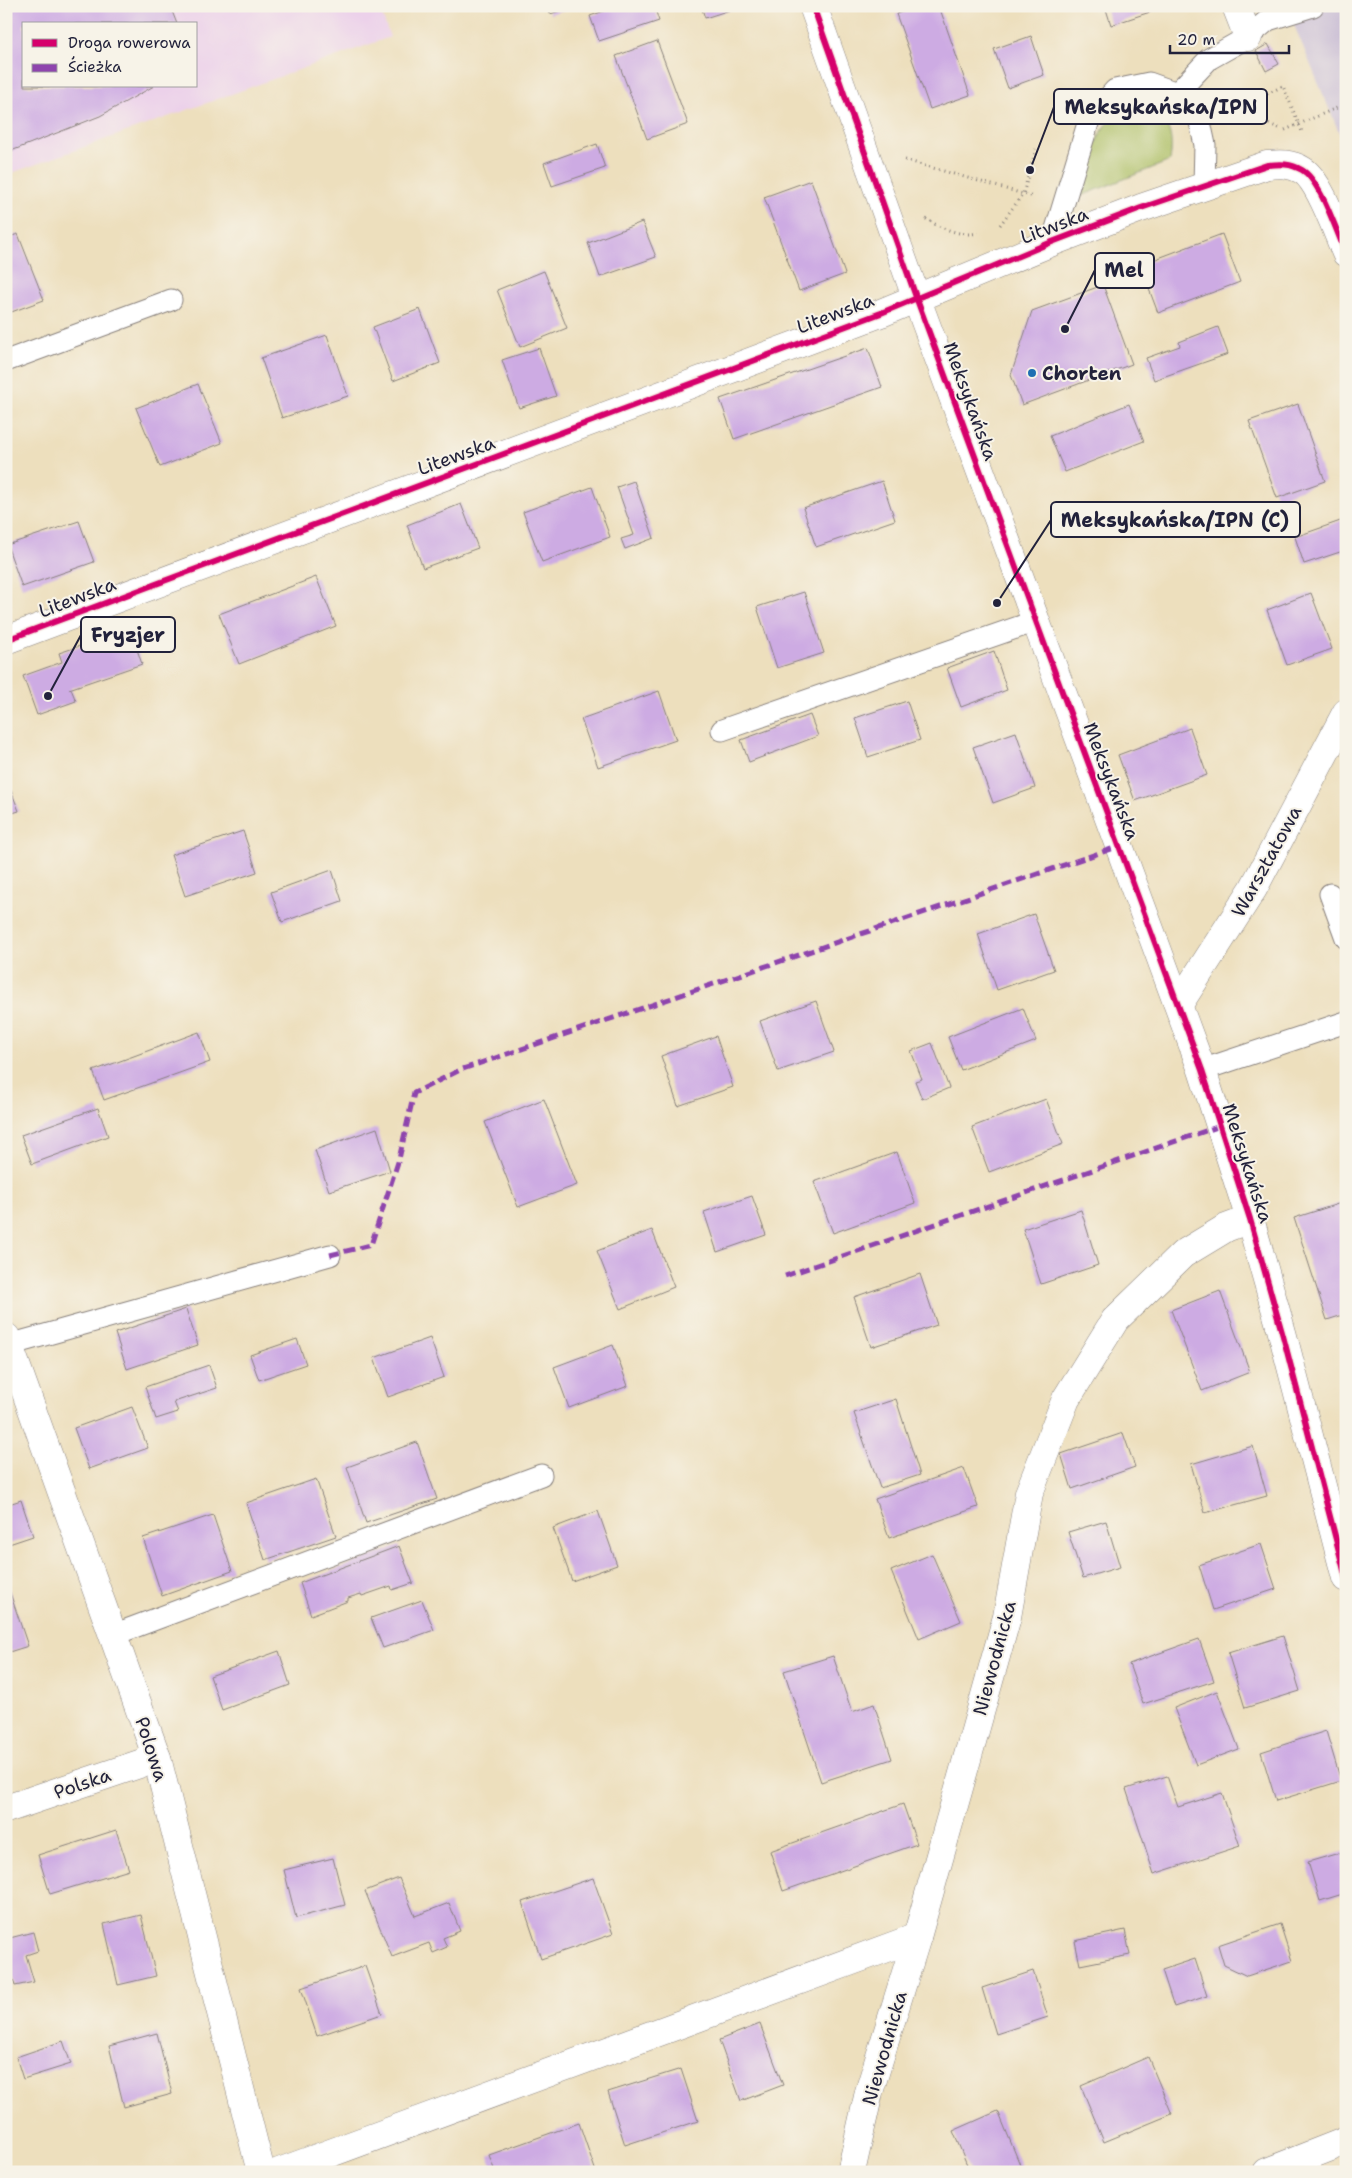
<svg xmlns="http://www.w3.org/2000/svg" width="1352" height="2178" viewBox="0 0 1352 2178" font-family="'Shantell Sans',sans-serif">
  <style>
    .built { fill: #ecd1ea; fill-rule: evenodd }
    .industrial { fill: #cbbfd5 }
    .green { fill: #aabd61; stroke: #66704e }
    .building { fill: #cdabe3 }
    .lines { fill: none; stroke-linecap: round; stroke-linejoin: round }
    .service-casing { stroke: #88807c; stroke-width: 23 }
    .minor-casing { stroke: #88807c; stroke-width: 29 }
    .tertiary-casing { stroke: #88807c; stroke-width: 29 }
    .path { stroke: #88807c; stroke-width: 3; stroke-dasharray: 1 4; stroke-linecap: butt }
    .service { stroke: #fff; stroke-width: 21 }
    .minor { stroke: #fff; stroke-width: 28 }
    .tertiary { stroke: #fff; stroke-width: 28 }
    .path-bridge { stroke: #88807c; stroke-width: 3; stroke-dasharray: 1 4; stroke-linecap: butt }
    .quiet { stroke: #8e44ad; stroke-width: 5; stroke-dasharray: 10 5; stroke-linecap: butt }
    .cycleway-casing { stroke: #f7f3e8; stroke-width: 9 }
    .cycleway { stroke: #d6006c; stroke-width: 6 }
    .poi-dot { fill: #1f6fb2; stroke: #f7f3e8; stroke-width: 2 }
    .labels { text-anchor: middle; stroke-width: 4; stroke-linejoin: round; paint-order: stroke }
    .street-label { font-size: 19px; fill: #22223b; stroke: #f7f3e8 }
    .poi-label { font-size: 19px; font-weight: bold; fill: #22223b; stroke: #f7f3e8; text-anchor: start }
    .leader { fill: none; stroke: #22223b; stroke-width: 2 }
    .callout-dot { fill: #22223b; stroke: #f7f3e8; stroke-width: 2 }
    .callout { fill: #f7f3e8; stroke: #22223b; stroke-width: 2 }
    .callout-label { font-size: 20px; text-anchor: middle; font-weight: bold; fill: #22223b }
  </style>
  <rect width="100%" height="100%" fill="#f7f3e8"/>
  <filter id="ink" filterUnits="userSpaceOnUse"><feTurbulence type="fractalNoise" baseFrequency=".02" numOctaves="2"/><feDisplacementMap in="SourceGraphic" scale="10" xChannelSelector="R" yChannelSelector="G"/><feConvolveMatrix kernelMatrix="1 2 1 2 8 2 1 2 1" color-interpolation-filters="sRGB"/></filter>
  <filter id="wash" filterUnits="userSpaceOnUse"><feTurbulence type="fractalNoise" baseFrequency=".0096" numOctaves="4" result="noise"/><feDisplacementMap in="SourceGraphic" scale="20" xChannelSelector="R" yChannelSelector="G"/><feGaussianBlur stdDeviation="1.12" result="paint"/><feColorMatrix in="noise" values="0 0 0 0 0 0 0 0 0 0 0 0 0 0 0 0 0 1.4 0 .05"/><feComposite in="paint" operator="in"/></filter>
  <g filter="url(#wash)">
    <rect width="100%" height="100%" fill="#eddfbd"/>
    <path class="built" d="M6,6H379L390,37L6,175ZM24,24H196V86H24Z"/>
    <polygon class="industrial" points="1286,6 1346,6 1346,149"/>
    <path class="green" d="M1142,109C1170,114 1174,137 1170,161L1081,196C1093,157 1094,111 1142,109Z"/>
    <g id="blocks">
      <g class="building">
        <polygon points="6,6 170,6 177,24 24,24 24,86 154,86 100,116 6,153"/>
        <polygon points="548,6 573,6 573,7 550,14"/>
        <polygon points="618,6 654,6 659,21 599,41 590,16"/>
        <polygon points="701,6 739,6 739,7 705,18"/>
        <polygon points="919,6 939,6 970,95 930,109 896,14"/>
        <polygon points="1105,6 1158,6 1159,9 1111,25"/>
        <polygon points="1031,36 1044,75 1008,88 994,49"/>
        <polygon points="657,41 688,124 647,139 616,56"/>
        <polygon points="1268,44 1279,64 1266,71 1256,51"/>
        <polygon points="597,144 605,168 552,186 544,163"/>
        <polygon points="811,180 845,274 799,291 764,197"/>
        <polygon points="642,222 656,257 600,277 588,243"/>
        <polygon points="18,234 44,300 6,314 6,238"/>
        <polygon points="1222,234 1240,282 1158,313 1140,265"/>
        <polygon points="544,271 567,328 520,347 497,290"/>
        <polygon points="1103,285 1132,364 1022,405 1011,375 1032,311"/>
        <polygon points="420,309 440,363 393,381 373,327"/>
        <polygon points="1218,327 1228,354 1154,380 1146,358 1180,346 1179,342"/>
        <polygon points="327,335 348,396 282,418 261,358"/>
        <polygon points="539,348 556,396 519,408 502,360"/>
        <polygon points="868,348 882,387 734,439 720,399"/>
        <polygon points="198,384 222,443 160,467 136,408"/>
        <polygon points="1129,404 1144,441 1065,472 1050,436"/>
        <polygon points="1298,404 1325,481 1277,498 1249,421"/>
        <polygon points="634,481 654,538 625,549 621,539 634,535 617,487"/>
        <polygon points="882,481 895,520 816,547 803,508"/>
        <polygon points="592,487 610,537 542,562 523,512"/>
        <polygon points="461,504 478,548 423,568 407,525"/>
        <polygon points="1346,519 1346,550 1304,564 1295,537"/>
        <polygon points="79,521 94,562 22,587 7,545"/>
        <polygon points="316,577 336,626 239,664 219,614"/>
        <polygon points="804,592 824,653 777,668 757,607"/>
        <polygon points="1311,593 1332,649 1287,665 1267,610"/>
        <polygon points="130,629 142,664 69,689 71,689 76,701 37,715 23,676 62,662 59,653"/>
        <polygon points="994,651 1007,690 961,707 947,668"/>
        <polygon points="659,691 676,740 598,767 581,719"/>
        <polygon points="907,701 920,740 868,757 855,718"/>
        <polygon points="810,715 818,736 749,762 741,740"/>
        <polygon points="1190,728 1207,775 1135,801 1118,755"/>
        <polygon points="1016,732 1035,788 993,803 973,747"/>
        <polygon points="6,778 19,811 6,815"/>
        <polygon points="243,831 257,872 185,896 171,855"/>
        <polygon points="332,870 342,901 282,922 271,892"/>
        <polygon points="1034,914 1054,970 997,990 978,934"/>
        <polygon points="816,1001 834,1052 778,1071 760,1021"/>
        <polygon points="1023,1008 1036,1041 961,1070 948,1037"/>
        <polygon points="199,1032 210,1062 104,1100 93,1071"/>
        <polygon points="716,1036 733,1087 678,1106 661,1056"/>
        <polygon points="932,1043 949,1088 922,1099 915,1081 922,1079 911,1051"/>
        <polygon points="544,1099 577,1185 518,1207 485,1122"/>
        <polygon points="1046,1099 1063,1144 989,1172 972,1127"/>
        <polygon points="98,1108 108,1136 32,1164 21,1135"/>
        <polygon points="377,1128 390,1171 329,1191 315,1150"/>
        <polygon points="897,1152 915,1203 833,1233 814,1182"/>
        <polygon points="752,1196 766,1235 717,1252 704,1212"/>
        <polygon points="1341,1203 1346,1215 1346,1314 1327,1320 1294,1218"/>
        <polygon points="1081,1210 1098,1265 1041,1284 1023,1229"/>
        <polygon points="652,1230 674,1287 620,1309 597,1251"/>
        <polygon points="920,1274 937,1325 871,1347 854,1297"/>
        <polygon points="1220,1291 1250,1372 1202,1391 1171,1310"/>
        <polygon points="186,1309 198,1345 127,1369 115,1333"/>
        <polygon points="430,1338 444,1377 388,1397 374,1358"/>
        <polygon points="297,1339 306,1364 259,1380 250,1355"/>
        <polygon points="613,1345 628,1386 569,1408 554,1367"/>
        <polygon points="209,1365 217,1388 174,1402 178,1412 156,1419 145,1387"/>
        <polygon points="896,1399 920,1475 880,1488 854,1413"/>
        <polygon points="132,1407 148,1448 89,1469 74,1428"/>
        <polygon points="1123,1433 1135,1467 1072,1489 1061,1454"/>
        <polygon points="417,1442 437,1499 366,1523 347,1467"/>
        <polygon points="1253,1446 1267,1496 1205,1513 1191,1464"/>
        <polygon points="964,1468 978,1507 889,1538 875,1499"/>
        <polygon points="316,1479 336,1536 265,1560 246,1503"/>
        <polygon points="21,1500 33,1536 6,1545 6,1505"/>
        <polygon points="598,1511 617,1565 572,1581 553,1528"/>
        <polygon points="213,1515 232,1571 162,1596 143,1538"/>
        <polygon points="1106,1521 1120,1567 1083,1578 1068,1532"/>
        <polygon points="1261,1544 1276,1589 1213,1610 1199,1565"/>
        <polygon points="399,1546 413,1583 392,1590 391,1586 362,1596 361,1594 348,1598 348,1601 311,1615 300,1583"/>
        <polygon points="932,1554 961,1621 919,1639 891,1571"/>
        <polygon points="6,1581 28,1646 6,1653"/>
        <polygon points="422,1600 434,1630 383,1648 371,1618"/>
        <polygon points="1283,1636 1300,1691 1245,1708 1228,1653"/>
        <polygon points="1199,1639 1214,1681 1143,1704 1129,1664"/>
        <polygon points="279,1651 290,1685 222,1710 210,1676"/>
        <polygon points="833,1656 852,1712 874,1704 892,1759 821,1782 784,1671"/>
        <polygon points="1217,1691 1239,1749 1196,1765 1174,1708"/>
        <polygon points="1326,1731 1341,1781 1276,1801 1261,1752"/>
        <polygon points="1167,1776 1178,1807 1222,1793 1240,1846 1154,1874 1126,1789"/>
        <polygon points="903,1804 917,1844 783,1891 770,1851"/>
        <polygon points="116,1830 129,1870 50,1894 38,1855"/>
        <polygon points="1346,1851 1346,1893 1320,1901 1308,1862"/>
        <polygon points="333,1858 345,1905 296,1918 284,1870"/>
        <polygon points="399,1878 415,1916 449,1903 460,1931 443,1938 447,1947 433,1953 429,1943 392,1957 365,1891"/>
        <polygon points="593,1878 613,1934 541,1959 522,1902"/>
        <polygon points="141,1915 156,1976 118,1985 104,1924"/>
        <polygon points="1280,1924 1292,1961 1247,1976 1224,1965 1218,1945"/>
        <polygon points="1125,1930 1130,1955 1080,1965 1075,1941"/>
        <polygon points="33,1932 38,1951 26,1955 34,1982 15,1986 6,1954 6,1939"/>
        <polygon points="1195,1959 1207,1996 1174,2007 1162,1970"/>
        <polygon points="365,1966 382,2014 317,2036 301,1988"/>
        <polygon points="1033,1971 1048,2017 996,2034 982,1988"/>
        <polygon points="760,2024 783,2085 741,2101 719,2040"/>
        <polygon points="157,2033 172,2094 124,2107 109,2046"/>
        <polygon points="63,2041 71,2064 23,2079 16,2057"/>
        <polygon points="1148,2057 1172,2114 1104,2142 1081,2086"/>
        <polygon points="681,2069 698,2121 625,2145 608,2092"/>
        <polygon points="998,2111 1023,2172 970,2172 953,2131"/>
        <polygon points="579,2123 596,2172 495,2172 489,2155"/>
      </g>
    </g>
  </g>
  <g filter="url(#ink)">
    <use href="#blocks" fill-opacity="0" stroke="#88807c" stroke-width="1"/>
    <g class="lines">
      <g class="service-casing">
        <g id="service">
          <polyline points="1177,93 1209,59 1248,37 1268,20 1313,6"/>
          <polyline points="1052,242 1089,120 1115,90 1149,83 1177,93 1198,113 1205,145 1204,185"/>
          <polyline points="6,361 171,300"/>
          <polyline points="722,730 1036,621"/>
          <polyline points="1330,894 1346,938"/>
          <polyline points="1202,1070 1346,1022"/>
          <polyline points="9,1345 330,1255"/>
          <polyline points="113,1635 541,1475"/>
        </g>
      </g>
      <g class="minor-casing">
        <g id="minor">
          <polyline points="1236,6 1248,37"/>
          <path d="M6,640L881,313L1052,242L1141,208L1267,165C1280,164 1290,163 1302,170C1320,180 1337,233 1346,253"/>
          <polyline points="1179,1004 1253,889 1346,713"/>
          <polyline points="6,1337 157,1758 261,2172"/>
          <polyline points="6,1809 157,1758"/>
          <polyline points="279,2172 917,1937"/>
          <polyline points="851,2172 869,2092 917,1937 1007,1617 1029,1493 1066,1399 1115,1320 1183,1254 1226,1228 1250,1219"/>
          <polyline points="1267,2172 1346,2141"/>
        </g>
      </g>
      <g class="tertiary-casing">
        <polyline id="tertiary" points="813,6 916,297 1202,1070 1250,1219 1283,1336 1346,1578"/>
      </g>
      <g class="path">
        <polyline points="1279,128 1269,124 1257,99 1283,86 1303,134"/>
        <polyline points="905,160 1034,197"/>
        <path d="M926,219C941,228 961,237 978,233"/>
        <polyline points="1000,225 1023,194 1036,149"/>
      </g>
      <use href="#service" class="service"/>
      <use href="#minor" class="minor"/>
      <use href="#tertiary" class="tertiary"/>
      <polyline class="path-bridge" points="1285,130 1346,104"/>
      <g class="quiet">
        <polyline points="330,1255 371,1245 399,1159 414,1093 460,1070 1120,846"/>
        <polyline points="785,1276 1220,1126"/>
      </g>
      <g class="cycleway-casing">
        <g id="cycleway">
          <polyline points="813,6 916,297 1202,1070 1250,1219 1283,1336 1346,1578"/>
          <path d="M6,640L881,313L1052,242L1141,208L1267,165C1280,164 1290,163 1302,170C1320,180 1337,233 1346,253"/>
        </g>
      </g>
      <use href="#cycleway" class="cycleway"/>
    </g>
  </g>
  <circle class="poi-dot" cx="1032" cy="373" r="5"/>
  <g class="labels">
    <g class="street-label">
      <text transform="translate(1054 225) rotate(-21)" y="7">Litwska</text>
      <text transform="translate(835 313) rotate(-21)" y="7">Litewska</text>
      <text transform="translate(971 401) rotate(70)" y="7">Meksykańska</text>
      <text transform="translate(456 455) rotate(-20)" y="7">Litewska</text>
      <text transform="translate(77 597) rotate(-21)" y="7">Litewska</text>
      <text transform="translate(1112 781) rotate(69)" y="7">Meksykańska</text>
      <text transform="translate(1266 861) rotate(-61)" y="7">Warsztatowa</text>
      <text transform="translate(1248 1163) rotate(72)" y="7">Meksykańska</text>
      <text transform="translate(994 1658) rotate(-75)" y="7">Niewodnicka</text>
      <text transform="translate(152 1749) rotate(72)" y="7">Polowa</text>
      <text transform="translate(82 1783) rotate(-19)" y="7">Polska</text>
      <text transform="translate(884 2048) rotate(-74)" y="7">Niewodnicka</text>
    </g>
    <g class="poi-label">
      <text x="1042" y="380">Chorten</text>
    </g>
  </g>
  <path class="leader" d="M1030 170L1054 107M1065 329L1095 270M997 603L1051 520M48 696L81 635"/>
  <g class="callout-dot">
    <circle cx="1030" cy="170" r="5"/>
    <circle cx="1065" cy="329" r="5"/>
    <circle cx="997" cy="603" r="5"/>
    <circle cx="48" cy="696" r="5"/>
  </g>
  <g class="callout">
    <rect x="1054" y="89" width="213" height="35" rx="5"/>
    <rect x="1095" y="253" width="59" height="35" rx="5"/>
    <rect x="1051" y="502" width="249" height="35" rx="5"/>
    <rect x="81" y="617" width="94" height="35" rx="5"/>
  </g>
  <g class="callout-label">
    <text x="1161" y="114">Meksykańska/IPN</text>
    <text x="1124" y="277">Mel</text>
    <text x="1175" y="527">Meksykańska/IPN (C)</text>
    <text x="128" y="642">Fryzjer</text>
  </g>
  <rect width="1352" height="2178" fill="none" stroke="#f7f3e8" stroke-width="25"/>
  <rect x="22" y="22" width="175" height="65" fill="#f7f3e8" stroke="#a29fa3"/>
  <rect x="32" y="39" width="25" height="8" fill="#d6006c" stroke="#a29fa3"/>
  <text x="68" y="48" font-size="15" fill="#22223b">Droga rowerowa</text>
  <rect x="32" y="64" width="25" height="8" fill="#8e44ad" stroke="#a29fa3"/>
  <text x="68" y="72" font-size="15" fill="#22223b">Ścieżka</text>
  <path d="M1170 45v8h119v-8" fill="none" stroke="#22223b" stroke-width="2.5"/>
  <text x="1177" y="45" font-size="15" fill="#22223b" stroke="#f7f3e8" stroke-width="4" paint-order="stroke">20 m</text>
</svg>
